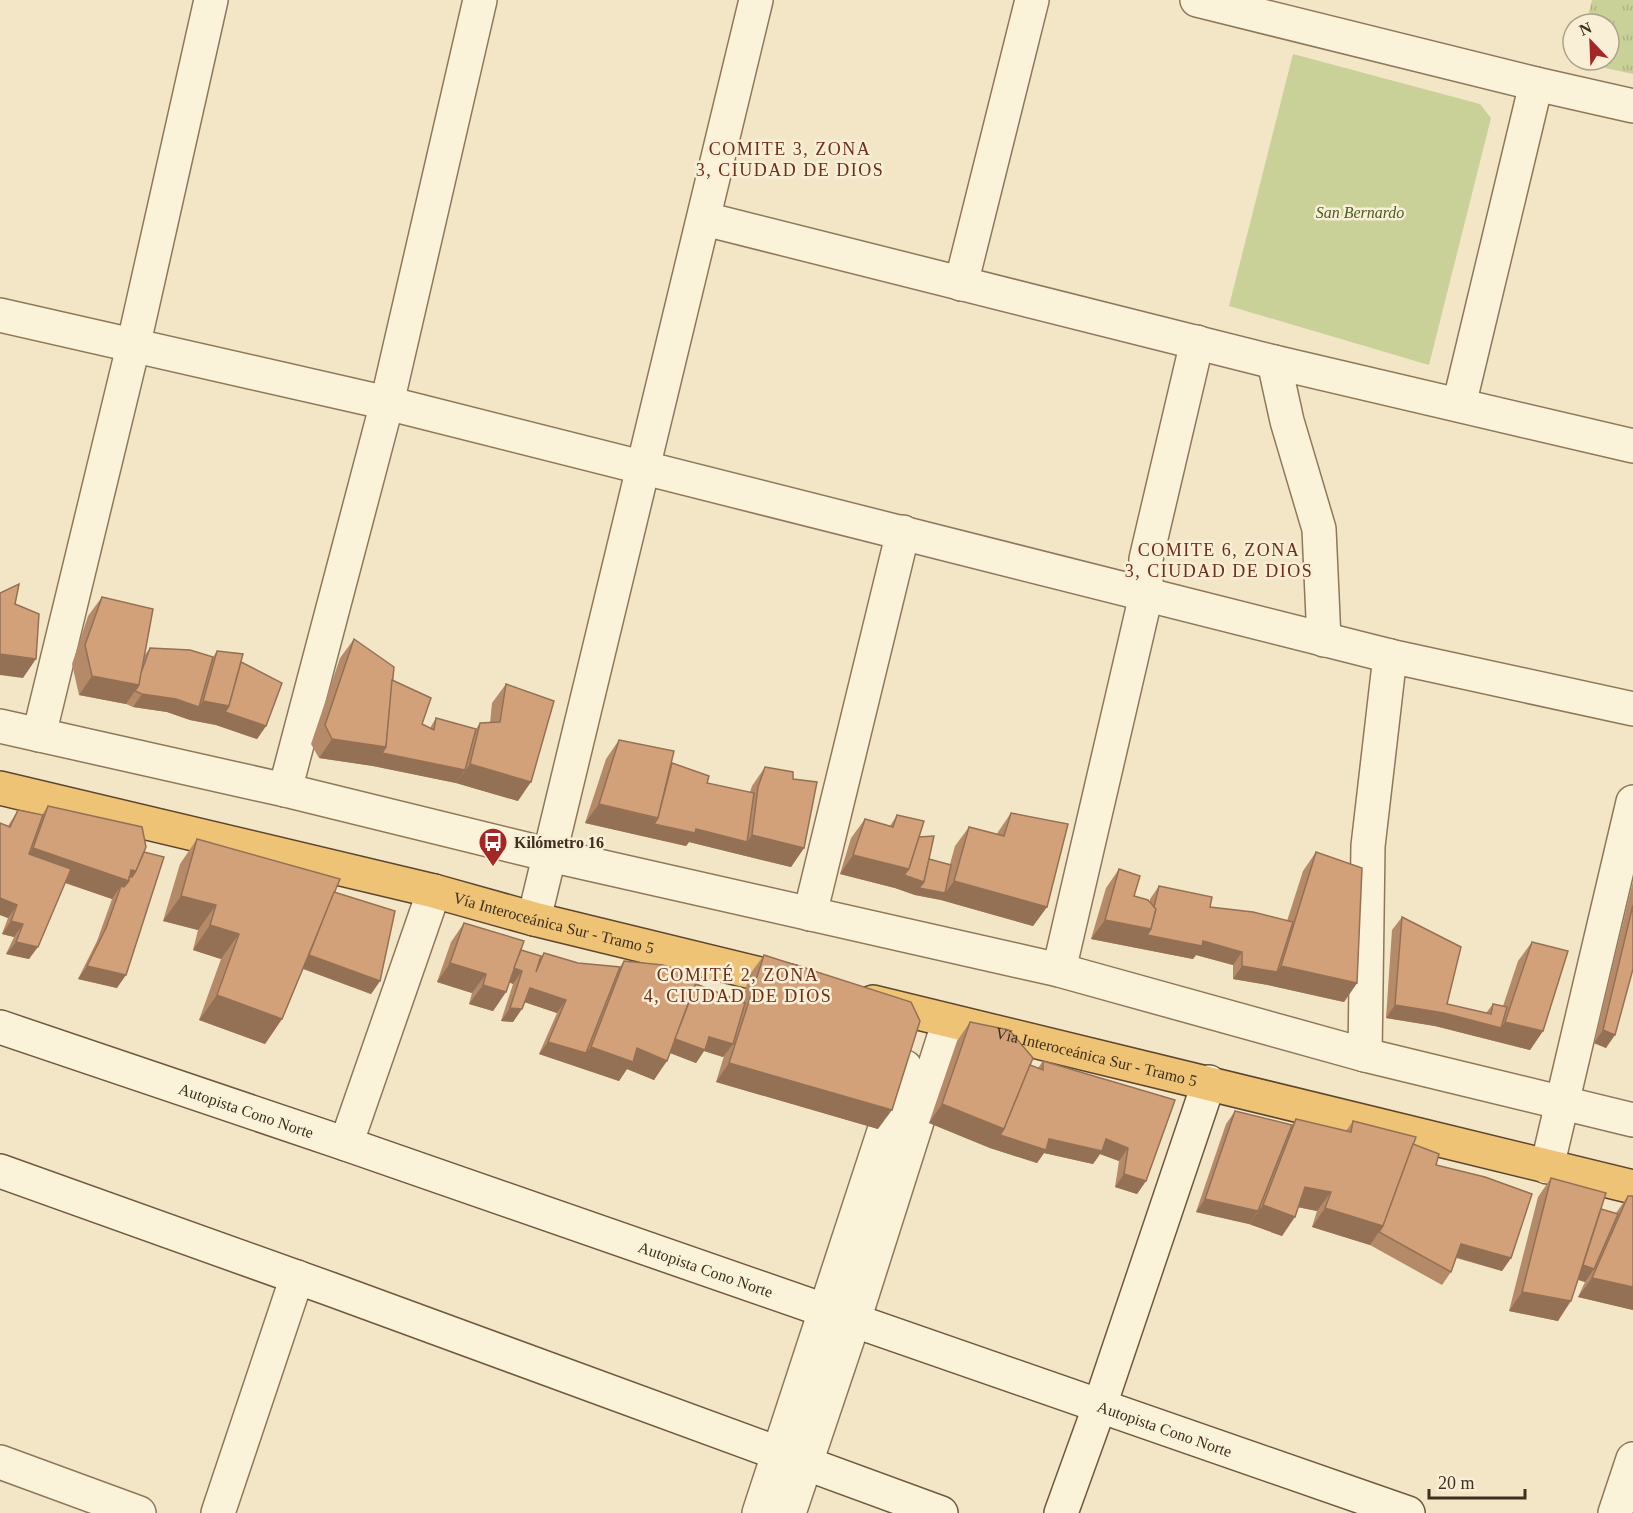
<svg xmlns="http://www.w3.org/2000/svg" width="1633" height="1513" viewBox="0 0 1633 1513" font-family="Georgia,serif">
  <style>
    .grass { fill: url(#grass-tufts) }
    .green { fill: #c9d198 }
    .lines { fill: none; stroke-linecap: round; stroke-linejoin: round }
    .minor-casing { stroke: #8f7759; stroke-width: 36 }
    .secondary-casing { stroke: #71583d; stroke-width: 36 }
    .trunk-casing { stroke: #5d452e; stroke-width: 36 }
    .minor { stroke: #fbf2da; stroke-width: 33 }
    .secondary { stroke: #fbf2da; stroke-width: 33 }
    .trunk { stroke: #eec376; stroke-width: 33 }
    .wall { fill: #b58a68 }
    .shaded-wall { fill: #947155 }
    .building { fill: #d3a179; stroke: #947155; stroke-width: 1.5 }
    .labels { text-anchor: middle; stroke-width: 5; stroke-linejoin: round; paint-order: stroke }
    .park-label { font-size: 16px; font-style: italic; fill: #4c5c23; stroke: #f8efd6 }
    .poi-label { font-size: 16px; font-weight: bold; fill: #3e2f1e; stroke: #f8efd6; text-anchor: start }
    .street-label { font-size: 16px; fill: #3e2f1e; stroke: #f8efd6 }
    .neighbourhood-label { font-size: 18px; letter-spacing: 1.5px; fill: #6e2e1a; stroke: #f8efd6 }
  </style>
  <defs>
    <pattern id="grass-tufts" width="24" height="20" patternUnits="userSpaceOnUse" patternTransform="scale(1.5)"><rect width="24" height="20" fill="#c9d198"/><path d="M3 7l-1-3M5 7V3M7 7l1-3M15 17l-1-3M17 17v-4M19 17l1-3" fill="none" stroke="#aeb483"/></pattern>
  </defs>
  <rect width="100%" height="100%" fill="#f2e6c6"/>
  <polygon class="grass" points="1592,0 1633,0 1633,74 1577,62 1578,60 1609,60 1609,24 1586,24"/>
  <polygon class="green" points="1293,54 1480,104 1491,118 1429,365 1229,306"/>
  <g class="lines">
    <g class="minor-casing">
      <g id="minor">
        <polyline points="1197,0 1536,84 1633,106"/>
        <polyline points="705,219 1274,362 1633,446"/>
        <polyline points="961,284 1032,0"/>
        <polyline points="0,315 387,403 1390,656 1633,709"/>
        <polyline points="1274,362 1287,421 1319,529 1324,640"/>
        <polyline points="1459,405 1536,84"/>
        <polyline points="0,726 285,790 550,855 1059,970 1365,1055 1633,1120"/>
        <polyline points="39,735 133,347 211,0"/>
        <polyline points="285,790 387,403 480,0"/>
        <polyline points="810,914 903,532"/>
        <polyline points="534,919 756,0"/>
        <polyline points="1059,970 1146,595 1146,559 1197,342"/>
        <polyline points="1365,1055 1368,846 1390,656"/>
        <polyline points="346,1144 434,891"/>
        <polyline points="1547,1167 1633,802"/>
        <polyline points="0,1462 139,1513"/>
        <polyline points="218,1513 297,1277"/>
        <polyline points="759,1513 905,1067"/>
        <polyline points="789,1513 854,1320 949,1021"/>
        <polyline points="1615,1513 1633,1459"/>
      </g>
    </g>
    <g class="secondary-casing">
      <g id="secondary">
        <path id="s1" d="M0,1027L346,1144L1408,1513"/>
        <polyline points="0,1171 330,1289 941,1513"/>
        <polyline points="1061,1513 1100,1405 1209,1082"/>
      </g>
    </g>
    <g class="trunk-casing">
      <g id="trunk">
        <path id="s2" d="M0,788L434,891L534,919L797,983"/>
        <path id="s3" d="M873,1002L1633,1187"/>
      </g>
    </g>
    <use href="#minor" class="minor"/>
    <use href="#secondary" class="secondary"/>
    <use href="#trunk" class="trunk"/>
  </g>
  <g class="wall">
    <polygon points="102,597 144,656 150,648 213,657 217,651 241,662 266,726 257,739 216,725 190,720 167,712 133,707 126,704 79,695 72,664 88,616"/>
    <polygon points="354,639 392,680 422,724 430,728 436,718 476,729 480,723 490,723 492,703 506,684 518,801 456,783 373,766 319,758 311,744 340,658"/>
    <polygon points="619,740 672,763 707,783 750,792 752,786 765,767 793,779 804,848 791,867 689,842 686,846 585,823 606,759"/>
    <polygon points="48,806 144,852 117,988 78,979 97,941 112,899 65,883 29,959 6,954 14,937 2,934 8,918 0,915 0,823 8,826 18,810 42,815"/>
    <polygon points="1011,813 1047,907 1033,926 941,900 915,895 895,888 840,874 851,838 865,819 890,826 897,815 919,837 929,859 950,864 955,846 969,827 997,834 998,832"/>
    <polygon points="197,839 334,892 380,981 371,994 303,969 282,1019 265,1044 199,1020 221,959 193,950 198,930 163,921 180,864"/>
    <polygon points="1316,852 1357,983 1344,1002 1268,985 1233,979 1233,965 1196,955 1193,959 1091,939 1106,888 1119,869 1134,896 1150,902 1150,899 1159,886 1210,907 1287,921 1303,871"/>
    <polygon points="1633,881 1633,969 1606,1048 1594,1043"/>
    <polygon points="1402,917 1447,1004 1486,1013 1493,1004 1503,1006 1518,961 1532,942 1543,1031 1530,1050 1435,1026 1386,1018 1392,930"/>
    <polygon points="464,923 540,959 544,953 578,963 620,967 624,961 696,984 742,1001 750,974 764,955 878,1129 716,1082 724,1056 723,1057 704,1051 696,1063 670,1053 654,1080 627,1069 619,1081 539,1054 557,1013 525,1002 513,1022 501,1021 513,984 509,982 506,992 493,1011 469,1004 472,993 437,982 451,942"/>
    <polygon points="970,1022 1030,1065 1038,1068 1043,1061 1175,1100 1146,1181 1137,1194 1115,1187 1119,1161 1100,1154 1093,1164 1044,1153 1037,1163 990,1148 929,1123 957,1041"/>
    <polygon points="1235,1111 1292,1125 1296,1119 1346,1131 1353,1121 1413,1144 1436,1165 1511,1258 1502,1271 1456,1258 1451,1272 1442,1285 1370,1245 1312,1227 1317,1211 1298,1207 1282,1236 1249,1224 1196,1212 1226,1124"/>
    <polygon points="1551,1178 1601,1209 1616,1213 1628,1196 1633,1196 1633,1310 1578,1297 1585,1282 1578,1280 1558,1321 1509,1311 1538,1197"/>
  </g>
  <g class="shaded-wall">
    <polygon points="0,654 36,659 23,678 0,675"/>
    <polygon points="92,676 139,685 126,704 79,695"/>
    <polygon points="142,694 176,699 199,707 203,701 229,706 266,726 257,739 216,725 190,720 167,712 133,707"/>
    <polygon points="332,739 386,747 465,770 456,783 373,766 319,758"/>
    <polygon points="470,764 531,782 518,801 456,783"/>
    <polygon points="599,804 747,842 752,835 804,848 791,867 689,842 686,846 585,823"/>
    <polygon points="33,848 131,870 136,871 122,890 121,886 112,899 20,867"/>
    <polygon points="853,855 909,869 895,888 840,874"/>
    <polygon points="904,875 924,882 945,893 954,881 1047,907 1033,926 941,900 915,895 895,888"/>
    <polygon points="181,896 216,905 198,930 163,921"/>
    <polygon points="0,898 17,905 8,918 0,915"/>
    <polygon points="1105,920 1151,929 1203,941 1242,952 1233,965 1196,955 1193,959 1091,939"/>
    <polygon points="11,921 23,924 14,937 2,934"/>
    <polygon points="210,925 239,934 221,959 193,950"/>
    <polygon points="16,942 38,947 29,959 6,954"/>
    <polygon points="305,953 380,981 371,994 296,966"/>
    <polygon points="450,963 486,974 472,993 437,982"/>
    <polygon points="87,966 126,975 117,988 78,979"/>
    <polygon points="1242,966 1277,972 1281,966 1357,983 1344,1002 1268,985 1233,979"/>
    <polygon points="513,968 522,971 513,984 504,980"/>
    <polygon points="483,985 506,992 493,1011 469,1004"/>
    <polygon points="530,988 566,1000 557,1013 521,1001"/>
    <polygon points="217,995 282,1019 265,1044 199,1020"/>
    <polygon points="1395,1005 1444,1013 1501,1028 1505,1022 1543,1031 1530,1050 1435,1026 1386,1018"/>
    <polygon points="510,1008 522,1009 513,1022 501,1021"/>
    <polygon points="1603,1030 1615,1035 1606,1048 1594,1043"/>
    <polygon points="709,1037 733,1044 723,1057 704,1051 696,1063 665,1051 674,1038"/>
    <polygon points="548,1042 586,1053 591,1047 637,1048 667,1061 654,1080 627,1069 619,1081 539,1054"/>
    <polygon points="729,1063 892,1110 878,1129 716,1082"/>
    <polygon points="942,1104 1049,1139 1106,1139 1128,1148 1119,1161 1100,1154 1093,1164 1044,1153 1037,1163 990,1148 929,1123"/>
    <polygon points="1124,1174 1146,1181 1137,1194 1115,1187"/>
    <polygon points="1305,1187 1331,1192 1317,1211 1292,1206"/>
    <polygon points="1205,1199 1258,1211 1249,1224 1196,1212"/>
    <polygon points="1263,1205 1295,1217 1282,1236 1249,1224"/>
    <polygon points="1325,1208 1383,1226 1370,1245 1312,1227"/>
    <polygon points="1461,1244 1511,1258 1502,1271 1452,1256"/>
    <polygon points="1580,1264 1594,1269 1585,1282 1571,1277"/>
    <polygon points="1592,1278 1633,1287 1633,1310 1578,1297"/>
    <polygon points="1522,1292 1571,1301 1558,1321 1509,1311"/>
  </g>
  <g class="building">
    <polygon points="19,584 15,604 39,614 36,659 0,654 0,593"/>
    <polygon points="102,597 153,609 139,685 92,676 85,645"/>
    <polygon points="354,639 394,667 386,747 332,739 325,725"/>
    <polygon points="150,648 190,650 213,657 199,707 176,699 142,694 135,691 139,685 141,673"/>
    <polygon points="217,651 243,654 229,706 203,701"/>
    <polygon points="241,662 282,683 266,726 225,712 229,706"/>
    <polygon points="392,680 431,698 422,724 434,730 436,718 476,729 465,770 382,753 386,747"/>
    <polygon points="506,684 554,701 531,782 470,764 480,723 500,722"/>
    <polygon points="619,740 674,751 658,818 599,804"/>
    <polygon points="672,763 709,776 707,783 754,793 747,842 696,829 695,833 654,824 658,818"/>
    <polygon points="765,767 793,772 793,779 817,782 804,848 752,835 758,787"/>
    <polygon points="48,806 142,827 146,847 136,871 131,870 129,881 33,848"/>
    <polygon points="18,810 43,815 29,854 71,869 38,947 16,942 23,924 11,921 17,905 0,898 0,823 10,827"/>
    <polygon points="1011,813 1068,824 1047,907 954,881 969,827 1004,836"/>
    <polygon points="897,815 924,821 909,869 853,855 865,819 893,827"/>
    <polygon points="934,836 924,882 904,875 909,869 919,837"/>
    <polygon points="197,839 340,879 282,1019 217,995 239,934 210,925 216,905 181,896"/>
    <polygon points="144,852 164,857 126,975 87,966 106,928 121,886 124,887 129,881 129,877 132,877 136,871"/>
    <polygon points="1316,852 1362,868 1357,983 1281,966"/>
    <polygon points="929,859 951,865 945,893 919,888 924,882"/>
    <polygon points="1119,869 1140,876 1134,896 1148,900 1156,909 1151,929 1105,920"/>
    <polygon points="1159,886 1212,897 1210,907 1253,912 1293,922 1277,972 1242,966 1242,952 1203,941 1202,946 1147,935 1151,929 1156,909 1154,907"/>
    <polygon points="334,892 395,911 380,981 309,955"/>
    <polygon points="1633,905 1633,969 1615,1035 1603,1030"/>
    <polygon points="1402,917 1461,947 1447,1004 1491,1014 1493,1004 1507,1007 1501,1028 1444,1013 1395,1005"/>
    <polygon points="464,923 524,941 506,992 483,985 486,974 450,963"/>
    <polygon points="1532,942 1568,951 1543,1031 1505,1022"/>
    <polygon points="521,950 541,956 536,972 544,953 578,963 620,967 586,1053 548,1042 566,1000 530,988 522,1009 510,1008 522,971 514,968"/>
    <polygon points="764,955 911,1002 920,1021 892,1110 729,1063"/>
    <polygon points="624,961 663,965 698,977 667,1061 637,1048 633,1062 591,1047"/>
    <polygon points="696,984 745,1003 733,1044 709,1037 705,1050 675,1039"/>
    <polygon points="970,1022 1009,1030 1033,1058 1004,1129 942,1104"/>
    <polygon points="1043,1061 1175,1100 1146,1181 1124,1174 1128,1148 1106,1139 1102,1151 1049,1139 1046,1150 1000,1135 1004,1129 1030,1065 1043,1070"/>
    <polygon points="1235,1111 1292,1125 1258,1211 1205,1199"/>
    <polygon points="1296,1119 1351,1132 1353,1121 1416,1137 1383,1226 1325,1208 1331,1192 1305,1187 1295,1217 1263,1205"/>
    <polygon points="1413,1144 1439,1154 1436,1165 1485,1177 1532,1194 1511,1258 1461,1244 1451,1272 1379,1232 1383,1226"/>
    <polygon points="1551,1178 1606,1193 1571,1301 1522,1292"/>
    <polygon points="1628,1196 1633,1196 1633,1287 1592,1278"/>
    <polygon points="1601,1209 1618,1214 1594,1269 1583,1265"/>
  </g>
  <defs>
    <g id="bus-pin" transform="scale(1.5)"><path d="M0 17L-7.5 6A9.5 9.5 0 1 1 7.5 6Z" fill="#a32724" stroke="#f8efd6"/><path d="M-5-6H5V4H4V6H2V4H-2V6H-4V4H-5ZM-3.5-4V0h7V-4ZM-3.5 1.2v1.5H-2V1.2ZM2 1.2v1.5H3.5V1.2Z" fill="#fff"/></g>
  </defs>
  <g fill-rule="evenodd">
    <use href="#bus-pin" x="493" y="842"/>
  </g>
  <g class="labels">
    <g class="park-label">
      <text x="1360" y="218">San Bernardo</text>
    </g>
    <g class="poi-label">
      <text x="514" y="848">Kilómetro 16</text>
    </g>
    <g class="street-label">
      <text dy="6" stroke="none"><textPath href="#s2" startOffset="570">Vía Interoceánica Sur - Tramo 5</textPath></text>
      <text dy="6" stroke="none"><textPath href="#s3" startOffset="230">Vía Interoceánica Sur - Tramo 5</textPath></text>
      <text dy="6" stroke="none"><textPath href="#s1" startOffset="260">Autopista Cono Norte</textPath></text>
      <text dy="6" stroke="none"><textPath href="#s1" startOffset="746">Autopista Cono Norte</textPath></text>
      <text dy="6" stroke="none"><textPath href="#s1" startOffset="1232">Autopista Cono Norte</textPath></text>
    </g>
    <g class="neighbourhood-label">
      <text x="790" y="155">COMITE 3, ZONA<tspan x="790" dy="21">3, CIUDAD DE DIOS</tspan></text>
      <text x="1219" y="556">COMITE 6, ZONA<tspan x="1219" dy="21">3, CIUDAD DE DIOS</tspan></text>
      <text x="738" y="981">COMITÉ 2, ZONA<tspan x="738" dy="21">4, CIUDAD DE DIOS</tspan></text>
    </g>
  </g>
  <g transform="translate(1591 42) rotate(337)"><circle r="28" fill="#f8efd6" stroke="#aea28c" stroke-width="1.5"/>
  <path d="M0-4.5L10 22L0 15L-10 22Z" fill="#a32724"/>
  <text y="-9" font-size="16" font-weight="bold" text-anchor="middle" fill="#3e2f1e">N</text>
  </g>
  <path d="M1429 1489v9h96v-9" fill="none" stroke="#3e2f1e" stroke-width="3"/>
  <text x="1438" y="1489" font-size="18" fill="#3e2f1e" stroke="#f8efd6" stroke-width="4.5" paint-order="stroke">20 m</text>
</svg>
